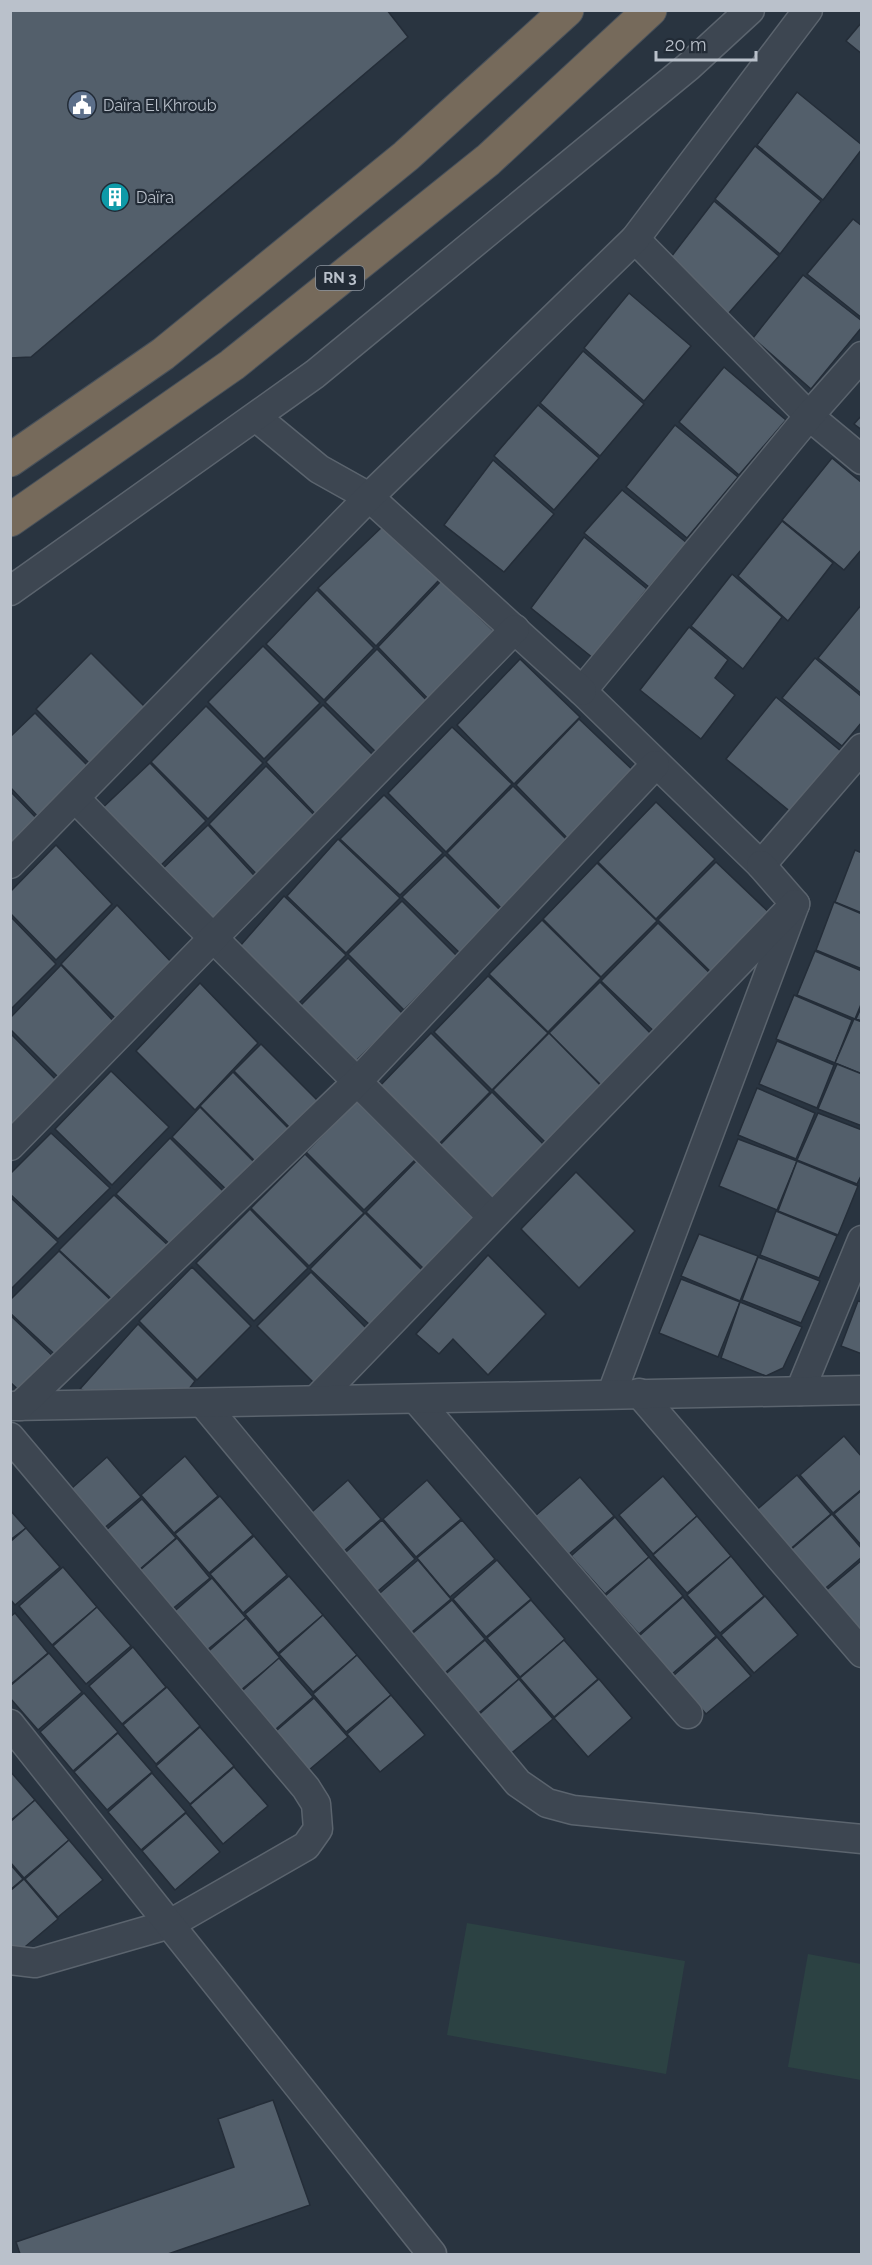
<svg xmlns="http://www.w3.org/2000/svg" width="872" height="2265" viewBox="0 0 872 2265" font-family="Raleway,sans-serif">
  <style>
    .green { fill: #2c4243 }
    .building { fill: #535f6b; stroke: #242d38; stroke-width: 1.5 }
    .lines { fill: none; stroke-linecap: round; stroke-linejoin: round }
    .street-casing { stroke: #5b646e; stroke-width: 31 }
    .highway-casing { stroke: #48515b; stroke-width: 35 }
    .street { stroke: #3d4651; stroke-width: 28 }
    .highway { stroke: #766a5b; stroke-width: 33 }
    .labels { text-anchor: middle; stroke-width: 4.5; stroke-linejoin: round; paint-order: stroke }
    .shield { fill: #222b36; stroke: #8c949e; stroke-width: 1.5 }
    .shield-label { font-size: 15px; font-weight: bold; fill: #bac1cb }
    .poi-label { font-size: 16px; fill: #bac1cb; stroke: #222b36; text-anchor: start }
  </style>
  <rect width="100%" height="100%" fill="#293440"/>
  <g class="green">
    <polygon points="467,1923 685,1961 666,2074 447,2035"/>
    <polygon points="808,1954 861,1964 861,2080 788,2067"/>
  </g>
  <g class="building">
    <polygon points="10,10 387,10 408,37 31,357 10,358"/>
    <polygon points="862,22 862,54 846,41"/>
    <polygon points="797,92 862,145 862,149 823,200 757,145"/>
    <polygon points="755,146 821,201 780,254 715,199"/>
    <polygon points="714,201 779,256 728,314 668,261"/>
    <polygon points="853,219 862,226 862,318 807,274"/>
    <polygon points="803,275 862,321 862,327 811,389 753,338"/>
    <polygon points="629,293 691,346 644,401 584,348"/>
    <polygon points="583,351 644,404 600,456 540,403"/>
    <polygon points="724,367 786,420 739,475 679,422"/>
    <polygon points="538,405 599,458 554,510 494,456"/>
    <polygon points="862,415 862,430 854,424"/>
    <polygon points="675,425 738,477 687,538 626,487"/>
    <polygon points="832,458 862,483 862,549 844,570 782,520"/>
    <polygon points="493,460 554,514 504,572 444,525"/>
    <polygon points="622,490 687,543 649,587 584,533"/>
    <polygon points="782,521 833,563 788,621 738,576"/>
    <polygon points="382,527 439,580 376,646 318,588"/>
    <polygon points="584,537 647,589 593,658 531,608"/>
    <polygon points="732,574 782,617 743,669 691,626"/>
    <polygon points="441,581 501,638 435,706 378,647"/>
    <polygon points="317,590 374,648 324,700 266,644"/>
    <polygon points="862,604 862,694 818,658"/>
    <polygon points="689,627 728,660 715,678 735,695 701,739 640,690"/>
    <polygon points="263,646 320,703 264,759 208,702"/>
    <polygon points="377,649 433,707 381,757 325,702"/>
    <polygon points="91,653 148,710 92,766 36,709"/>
    <polygon points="815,658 862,697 862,722 842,746 782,698"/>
    <polygon points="520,659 580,717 514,784 457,725"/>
    <polygon points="776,697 842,752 792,813 726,759"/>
    <polygon points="323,705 380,762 322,821 266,762"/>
    <polygon points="206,706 263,763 208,819 151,762"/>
    <polygon points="35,713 92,770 42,821 10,787 10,737"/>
    <polygon points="579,719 639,776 573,844 516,785"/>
    <polygon points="452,727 512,784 446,852 388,793"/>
    <polygon points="150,763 206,821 153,873 95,815"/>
    <polygon points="266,766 323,824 265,883 209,824"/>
    <polygon points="513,786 571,844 505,912 447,853"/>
    <polygon points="10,791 40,822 10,851"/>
    <polygon points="384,795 443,853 400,895 340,839"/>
    <polygon points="656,802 715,859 656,919 598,862"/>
    <polygon points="208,825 262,884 212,934 155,876"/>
    <polygon points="338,839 400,898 346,953 287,896"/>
    <polygon points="56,845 112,904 56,960 10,913 10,892"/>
    <polygon points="855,850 862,853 862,913 835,902"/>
    <polygon points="445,855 503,913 462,955 402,897"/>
    <polygon points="716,862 776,919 717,978 658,920"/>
    <polygon points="597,863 657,921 601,977 543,919"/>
    <polygon points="284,896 346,955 292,1010 233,954"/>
    <polygon points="402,901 457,956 404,1010 348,954"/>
    <polygon points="834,902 862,914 862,969 816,950"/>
    <polygon points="117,905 174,965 118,1021 61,964"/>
    <polygon points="10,916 56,964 10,1010"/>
    <polygon points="542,920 601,978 548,1032 489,974"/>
    <polygon points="658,923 718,981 660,1037 601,981"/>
    <polygon points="815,951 862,971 862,1002 855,1019 797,995"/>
    <polygon points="348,958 403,1014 350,1067 294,1012"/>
    <polygon points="61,965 117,1025 62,1081 10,1029 10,1018"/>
    <polygon points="488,976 548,1033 492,1090 434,1032"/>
    <polygon points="600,982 658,1041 608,1092 549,1033"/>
    <polygon points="200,983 258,1043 195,1110 136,1051"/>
    <polygon points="794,995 852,1020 835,1063 776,1039"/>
    <polygon points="862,1006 862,1021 856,1019"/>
    <polygon points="854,1019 862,1022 862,1074 835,1063"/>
    <polygon points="10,1033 60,1084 10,1134"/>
    <polygon points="431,1033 490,1092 434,1149 376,1090"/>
    <polygon points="549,1033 607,1092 552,1149 493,1090"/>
    <polygon points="777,1041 834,1065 817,1108 759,1084"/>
    <polygon points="261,1044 319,1102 292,1130 234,1071"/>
    <polygon points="837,1064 862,1074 862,1126 818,1109"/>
    <polygon points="111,1071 169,1127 112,1185 55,1129"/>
    <polygon points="233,1072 291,1131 259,1165 200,1106"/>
    <polygon points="757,1088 815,1113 796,1159 738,1135"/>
    <polygon points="492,1092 550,1151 494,1208 436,1149"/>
    <polygon points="359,1098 418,1157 364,1210 306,1152"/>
    <polygon points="200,1107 258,1166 230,1193 172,1137"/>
    <polygon points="818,1113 862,1130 862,1174 857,1184 797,1160"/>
    <polygon points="51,1133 110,1188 58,1239 10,1194 10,1174"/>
    <polygon points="170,1138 226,1194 174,1248 116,1194"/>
    <polygon points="738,1139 797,1161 777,1210 719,1186"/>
    <polygon points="305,1154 364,1213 309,1266 251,1208"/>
    <polygon points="420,1157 478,1216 424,1269 366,1212"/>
    <polygon points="797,1161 858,1186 838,1235 778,1211"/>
    <polygon points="576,1172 635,1231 579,1288 521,1229"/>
    <polygon points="114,1195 172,1249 118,1305 59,1250"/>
    <polygon points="10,1197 58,1242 10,1290"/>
    <polygon points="250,1209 308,1268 254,1321 196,1263"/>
    <polygon points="776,1211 837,1236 819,1278 760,1255"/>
    <polygon points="365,1213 424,1272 370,1325 310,1269"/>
    <polygon points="699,1234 758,1256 740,1301 681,1276"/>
    <polygon points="59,1251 117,1306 62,1361 10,1313 10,1300"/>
    <polygon points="488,1255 546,1314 488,1375 453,1339 439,1354 416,1334"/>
    <polygon points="758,1257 820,1281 801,1323 742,1300"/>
    <polygon points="192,1267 251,1326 197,1380 139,1321"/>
    <polygon points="311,1272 369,1331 315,1384 257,1326"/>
    <polygon points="681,1279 740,1302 718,1357 659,1333"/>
    <polygon points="858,1301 862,1302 862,1354 841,1346"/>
    <polygon points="740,1302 802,1327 783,1368 766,1376 721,1358"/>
    <polygon points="10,1315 60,1363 25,1396 10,1382"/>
    <polygon points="138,1324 195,1381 186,1393 97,1396 80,1389"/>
    <polygon points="844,1436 862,1457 862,1489 833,1513 800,1475"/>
    <polygon points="185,1456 218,1496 174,1533 141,1495"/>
    <polygon points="107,1457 141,1497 96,1535 63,1496"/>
    <polygon points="797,1475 831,1514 787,1552 753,1513"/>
    <polygon points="663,1476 697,1516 653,1554 619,1515"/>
    <polygon points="580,1477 614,1516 569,1554 535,1516"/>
    <polygon points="348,1480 381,1519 337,1557 304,1519"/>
    <polygon points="427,1480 461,1519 416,1557 383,1519"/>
    <polygon points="862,1490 862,1546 834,1514"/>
    <polygon points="220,1496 253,1535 209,1573 175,1534"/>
    <polygon points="142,1499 176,1538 132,1576 98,1537"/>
    <polygon points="10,1510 26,1528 10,1540"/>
    <polygon points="832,1514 862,1549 862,1557 821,1592 787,1553"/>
    <polygon points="697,1516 731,1556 687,1593 653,1555"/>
    <polygon points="615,1517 649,1557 605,1594 571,1556"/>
    <polygon points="382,1520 415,1559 371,1597 338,1559"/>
    <polygon points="462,1520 495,1559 450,1597 417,1558"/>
    <polygon points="26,1528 60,1567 15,1605 10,1599 10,1542"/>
    <polygon points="254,1536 287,1575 243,1613 210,1574"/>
    <polygon points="177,1538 210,1578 165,1615 132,1577"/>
    <polygon points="731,1556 764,1596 720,1633 687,1595"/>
    <polygon points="649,1557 683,1596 639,1634 605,1596"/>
    <polygon points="418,1560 451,1599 406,1637 373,1599"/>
    <polygon points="497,1560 531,1599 486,1637 453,1599"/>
    <polygon points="862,1560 862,1627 857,1632 823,1593"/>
    <polygon points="63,1567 97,1607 52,1645 19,1606"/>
    <polygon points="289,1576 323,1615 278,1653 245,1614"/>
    <polygon points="212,1578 246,1618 201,1655 168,1617"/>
    <polygon points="765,1596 798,1635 754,1673 721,1635"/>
    <polygon points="683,1597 716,1636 672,1674 639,1636"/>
    <polygon points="452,1600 485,1639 440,1677 407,1638"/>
    <polygon points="531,1600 565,1639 520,1677 487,1638"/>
    <polygon points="97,1607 131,1646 86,1684 53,1646"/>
    <polygon points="15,1613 48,1653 10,1685 10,1617"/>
    <polygon points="323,1615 357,1655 313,1692 279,1654"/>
    <polygon points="246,1618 280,1658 235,1695 202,1657"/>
    <polygon points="717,1637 751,1676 706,1714 673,1676"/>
    <polygon points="485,1640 519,1679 474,1717 441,1678"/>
    <polygon points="564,1640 598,1679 554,1717 520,1678"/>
    <polygon points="133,1647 166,1687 122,1724 89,1686"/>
    <polygon points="49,1653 82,1692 38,1730 10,1698 10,1686"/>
    <polygon points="357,1655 391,1695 346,1732 313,1694"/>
    <polygon points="279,1658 313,1697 269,1735 235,1697"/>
    <polygon points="519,1679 553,1719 508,1756 475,1718"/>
    <polygon points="599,1679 632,1718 588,1757 554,1718"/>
    <polygon points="167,1687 200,1726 156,1764 123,1725"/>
    <polygon points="84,1693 118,1732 73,1771 40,1732"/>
    <polygon points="391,1695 425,1735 380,1772 347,1734"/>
    <polygon points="314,1698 348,1737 303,1775 269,1737"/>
    <polygon points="200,1727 234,1766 190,1804 156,1766"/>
    <polygon points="118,1733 152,1772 107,1810 74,1772"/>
    <polygon points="234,1767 268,1806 223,1844 190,1805"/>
    <polygon points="10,1771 35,1800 10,1821"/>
    <polygon points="152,1773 186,1812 141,1850 108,1812"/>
    <polygon points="35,1800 69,1840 24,1878 10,1862 10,1822"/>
    <polygon points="186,1813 220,1852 175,1890 142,1851"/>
    <polygon points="69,1840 103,1880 58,1917 25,1879"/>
    <polygon points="10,1864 23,1879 10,1890"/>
    <polygon points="24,1879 58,1919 13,1957 10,1954 10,1891"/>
    <polygon points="273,2100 310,2205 168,2254 20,2254 16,2242 234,2167 218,2119"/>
  </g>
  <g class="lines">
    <g class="street-casing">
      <g id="street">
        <polyline points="635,239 809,416 862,460"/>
        <polyline points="862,356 809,416 582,691 761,865 862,748"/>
        <polyline points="256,417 319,469 369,497 582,691"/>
        <polyline points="10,591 315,374 688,67 750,10"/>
        <path d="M76,799C213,940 354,1077 492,1217"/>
        <polyline points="10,864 369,497 635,239 808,10"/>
        <polyline points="10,1146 515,629"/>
        <polyline points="800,1391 862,1240"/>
        <polyline points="612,1393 795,904 761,865"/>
        <polyline points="639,1393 862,1653"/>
        <polyline points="416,1399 688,1714"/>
        <polyline points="316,1400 795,904"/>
        <polyline points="203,1403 518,1783 547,1803 573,1810 862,1839"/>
        <polyline points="12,1406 862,1390"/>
        <polyline points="20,1406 358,1081 655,765"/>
        <polyline points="10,1437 306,1788 316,1804 318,1829 306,1846 170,1924 35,1963 10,1960"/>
        <polyline points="10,1724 432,2254"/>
      </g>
    </g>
    <g class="highway-casing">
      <g id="highway">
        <polyline points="10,460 163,354 406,156 567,10"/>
        <polyline points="10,520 232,365 488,160 650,10"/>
      </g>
    </g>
    <use href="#street" class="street"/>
    <use href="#highway" class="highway"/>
  </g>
  <defs>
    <g id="civic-disc" transform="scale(1.5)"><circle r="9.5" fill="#5c6f8a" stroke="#222b36"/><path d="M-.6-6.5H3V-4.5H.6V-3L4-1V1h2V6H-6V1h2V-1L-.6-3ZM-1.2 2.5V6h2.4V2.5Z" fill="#fff"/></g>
    <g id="building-disc" transform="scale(1.5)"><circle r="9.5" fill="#0f9aa8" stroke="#222b36"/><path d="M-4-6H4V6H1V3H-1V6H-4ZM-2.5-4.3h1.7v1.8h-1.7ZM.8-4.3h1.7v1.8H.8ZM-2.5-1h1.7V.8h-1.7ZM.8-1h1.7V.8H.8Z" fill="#fff"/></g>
  </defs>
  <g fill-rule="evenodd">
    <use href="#civic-disc" x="82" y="105"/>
    <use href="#building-disc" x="115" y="197"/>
  </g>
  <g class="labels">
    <rect class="shield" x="316" y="266" width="48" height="24" rx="4.5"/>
    <g class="shield-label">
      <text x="340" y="283">RN 3</text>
    </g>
    <g class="poi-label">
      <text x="103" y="111">Daïra El Khroub</text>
      <text x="136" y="203">Daïra</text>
    </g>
  </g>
  <rect width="872" height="2265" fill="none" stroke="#bac1cb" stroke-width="24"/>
  <path d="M656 51v9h100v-9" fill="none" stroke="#bac1cb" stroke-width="3"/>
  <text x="665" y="51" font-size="18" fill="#bac1cb" stroke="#222b36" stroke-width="4.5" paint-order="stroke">20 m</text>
</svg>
